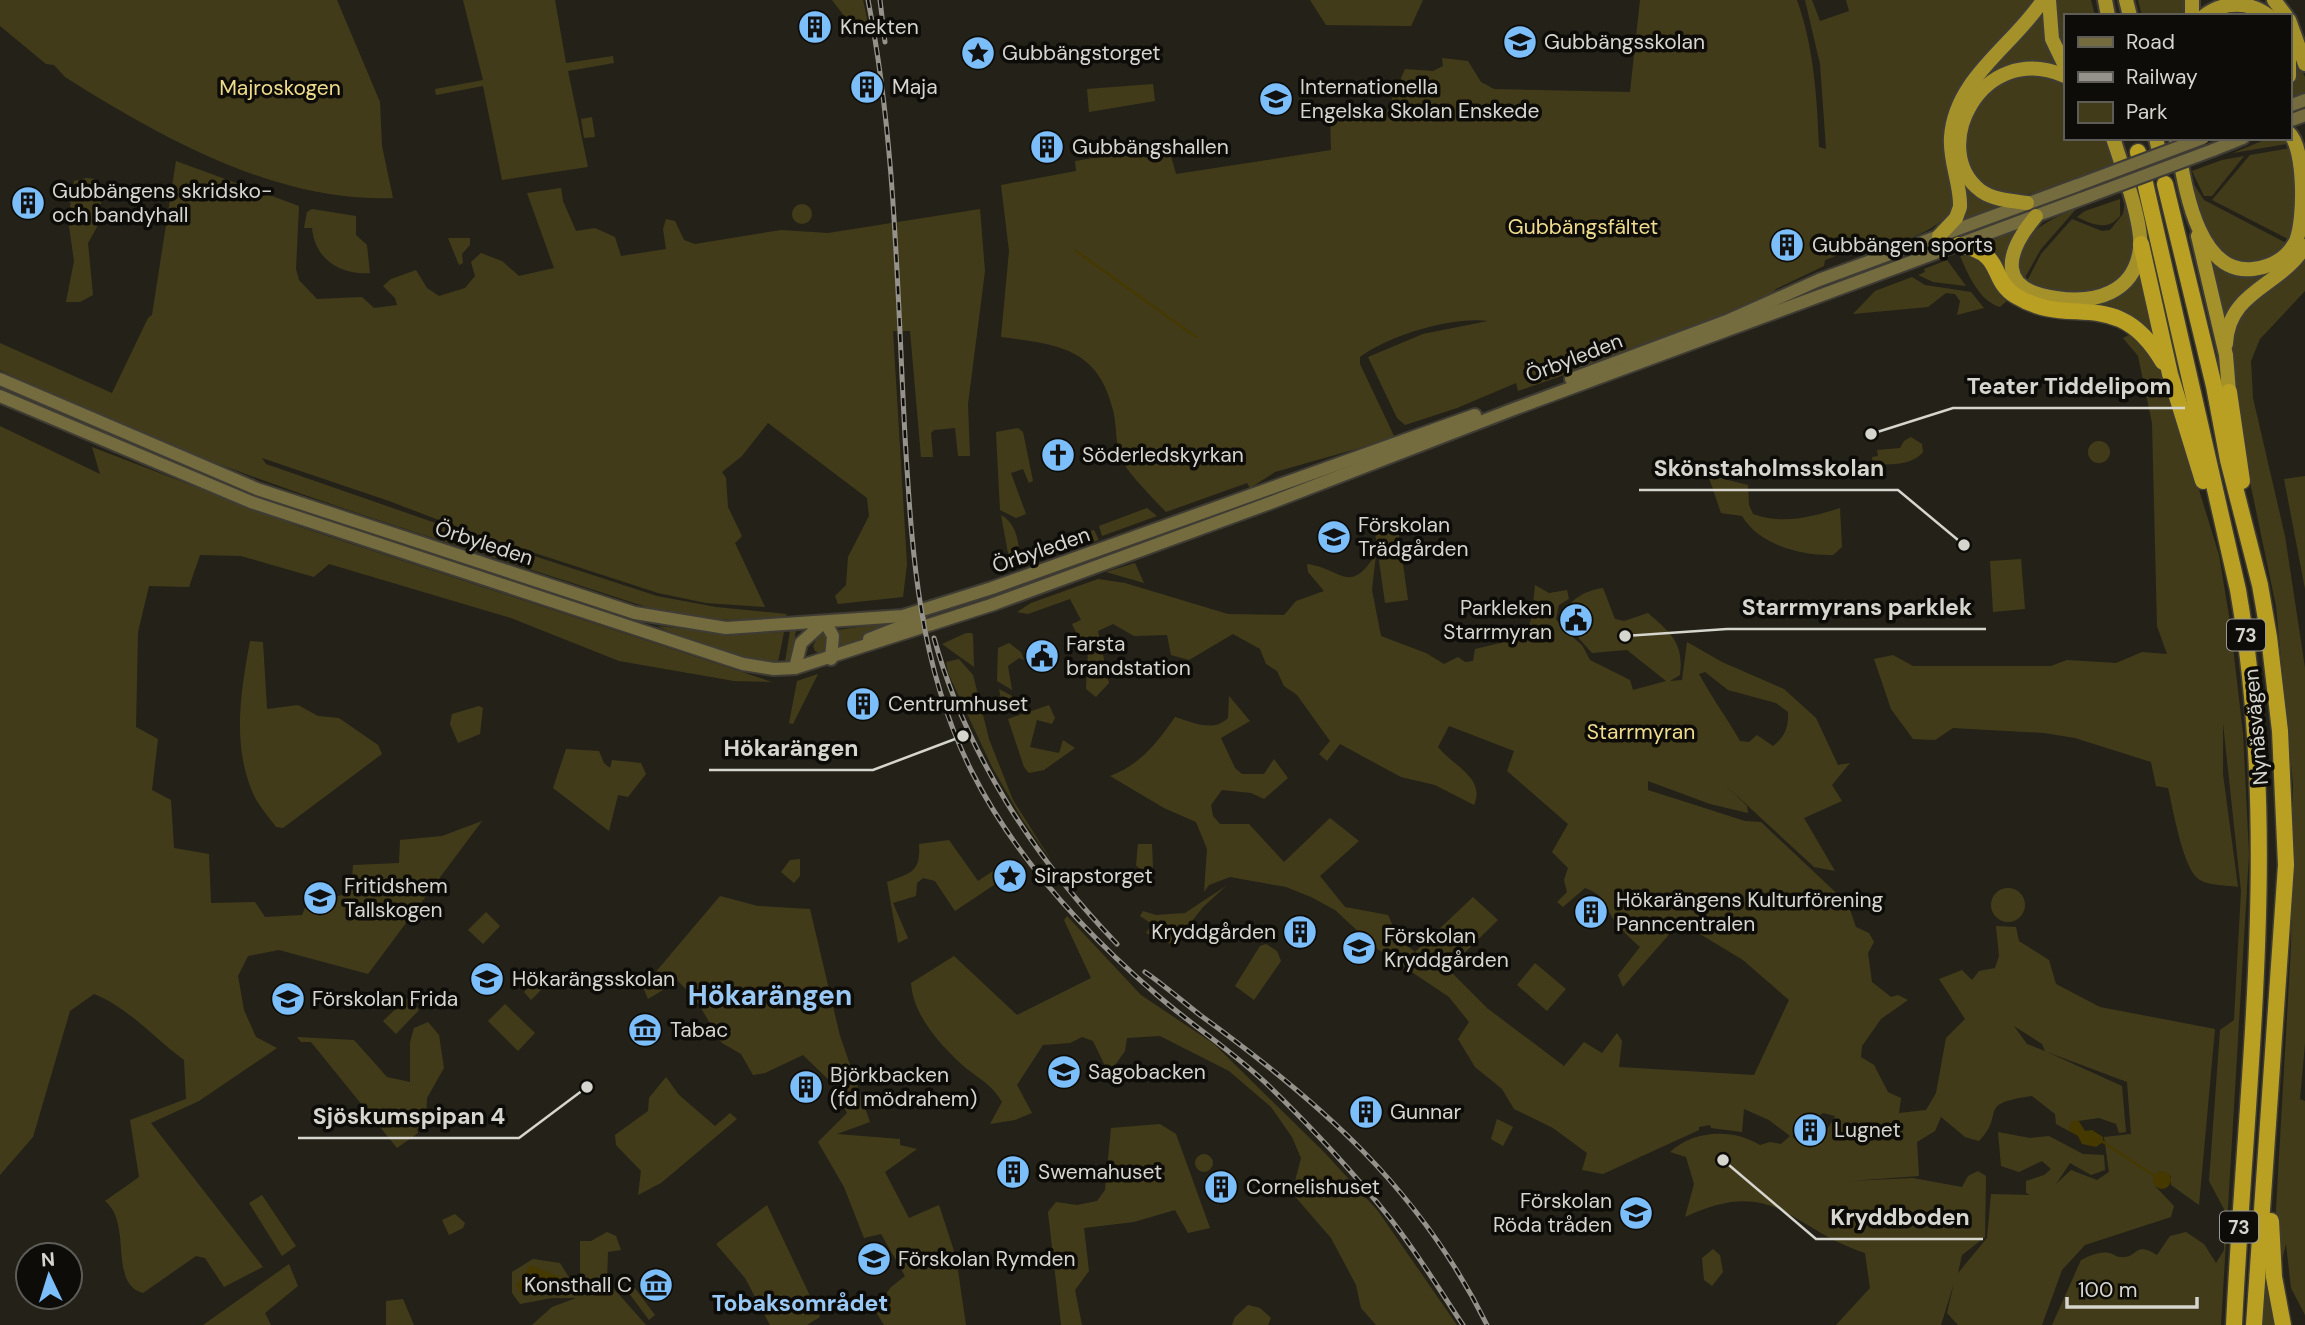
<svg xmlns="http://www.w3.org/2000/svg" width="2305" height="1325" viewBox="0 0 2305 1325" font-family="'DM Sans',sans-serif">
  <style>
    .green { fill: #423b1a; fill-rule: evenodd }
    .water { fill: #453900 }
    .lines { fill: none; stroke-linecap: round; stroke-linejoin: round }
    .stream { stroke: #453900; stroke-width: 2.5 }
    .secondary-casing { stroke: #3e3c34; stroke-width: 16 }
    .trunk-casing { stroke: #3e3c34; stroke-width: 18 }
    .motorway-casing { stroke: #3e3c34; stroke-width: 19 }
    .secondary { stroke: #746b3e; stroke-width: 12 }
    .trunk { stroke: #a5912a; stroke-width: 14 }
    .motorway { stroke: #b9a023; stroke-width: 16 }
    .rail-casing { stroke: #94928a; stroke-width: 5 }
    .rail { stroke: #0d0c08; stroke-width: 2.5; stroke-dasharray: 8; stroke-linecap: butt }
    .secondary-bridge-casing { stroke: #3e3c34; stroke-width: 16; stroke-linecap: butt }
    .secondary-bridge { stroke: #746b3e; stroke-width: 12 }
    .labels { text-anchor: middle; stroke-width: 7; stroke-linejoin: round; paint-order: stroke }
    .shield { fill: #0d0c08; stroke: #9a9993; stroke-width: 2 }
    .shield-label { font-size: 19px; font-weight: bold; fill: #d6d5ce }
    .poi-label { font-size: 21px; fill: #d6d5ce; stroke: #0d0c08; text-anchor: start }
    .park-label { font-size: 21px; fill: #efdc8c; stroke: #0d0c08 }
    .street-label { font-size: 21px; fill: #d6d5ce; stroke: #0d0c08 }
    .neighbourhood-label { font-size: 23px; font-weight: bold; fill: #99c8f4; stroke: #0d0c08 }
    .district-label { font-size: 28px; font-weight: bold; fill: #99c8f4; stroke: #0d0c08 }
    .leader { fill: none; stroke: #d6d5ce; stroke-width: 2.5 }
    .callout-dot { fill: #d6d5ce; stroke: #0d0c08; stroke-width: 2.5 }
    .callout-label { font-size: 23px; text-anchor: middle; font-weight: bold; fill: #d6d5ce; stroke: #0d0c08; stroke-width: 7; stroke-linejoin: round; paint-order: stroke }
  </style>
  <rect width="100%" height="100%" fill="#242218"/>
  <g class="green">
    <path d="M0,0H337L380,102L382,146L393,198C277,203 160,137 65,77L54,65L46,64L0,26Z"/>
    <polygon points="463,0 555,0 566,63 613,56 614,63 568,71 588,167 502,180 483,86 436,95 435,89 483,80"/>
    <polygon points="832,0 863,0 870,32 858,34"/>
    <polygon points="1310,0 1423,0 1411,26 1405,26 1326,25"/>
    <path d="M1640,0H1797C1814,48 1817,97 1819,147L1826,149L1820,64L1805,0H1812L1820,21L1849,11L1846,0H2038L1970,77L1957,201C1941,232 1908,238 1877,250L1875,247H1860L1825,260L1824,266L1776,289L1768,297L1621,355L1518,391L1516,383L1457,408L1405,425L1397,418L1368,357L1423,334L1488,321C1453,316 1389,335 1360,357V364L1395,438L1275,472L1250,488L1247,483L1166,512C1154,499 1127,473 1121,458C1115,443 1117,425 1113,410C1098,347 1056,344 1001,337L1009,251L1001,185L1076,171L1075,161L1168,146L1176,174L1331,150L1330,114L1385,115L1405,69L1433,71L1443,66L1442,58L1468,61L1481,82L1494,89L1630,92Z"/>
    <polygon points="2054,0 2091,0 2095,16 2065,16 2065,60 2059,47"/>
    <polygon points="2138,0 2188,0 2187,16 2142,16"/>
    <path d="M2042,8L2044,30L2059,67C2033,62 2009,62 1985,77L1982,74Z"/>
    <polygon points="2295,58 2305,77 2305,93 2289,98"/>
    <path d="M2030,71L2065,80V138H2108L2116,163C2087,174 2029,202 1999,195C1991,193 1983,186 1975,181L1964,146L1972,109L1993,85Z"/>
    <polygon points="1153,84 1155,101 1089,112 1087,89"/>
    <polygon points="592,117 595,137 584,138 581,119"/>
    <polygon points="2269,138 2288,138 2293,143 2233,153"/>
    <polygon points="2291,148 2300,194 2290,240 2212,200 2250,155"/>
    <polygon points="2244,156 2212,196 2204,196 2192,171 2222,160"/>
    <path d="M176,161L299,206L296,269L299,280L317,299L362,297L374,308L397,305L395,298L383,286L391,279L416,270L427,288L439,296L465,288L475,276L471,262L481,253L502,261L519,276L554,268L527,193L561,188L563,201L576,231L595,228L615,237L621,256L666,249L663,229L666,219L675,221L684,240L695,244L781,230L828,233L980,209L985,271L968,404L970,456H958L955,428L934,430L931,433L933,457H921L910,331H893L907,564L903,597L838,604L835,596L846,585L848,557L869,516L867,498L768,423L742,456L722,472L726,478L728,507L742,536L735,543L765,607L706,603L658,593L473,533L389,501L262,458L266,464L473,536L657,596L716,607L787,614L784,620C733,622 686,619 637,604C422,533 203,471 0,370V343L112,393L148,318L152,315Z"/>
    <polygon points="1958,162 2002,204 2002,206 1960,222"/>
    <polygon points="2189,177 2204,200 2288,244 2270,262 2232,263 2205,232"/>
    <polygon points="86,178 95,179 102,197 97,227 88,243 93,295 80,302 66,302 74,261 68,219 74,181"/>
    <path d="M2120,199V216C2107,232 2092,224 2077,217L2085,211Z"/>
    <path d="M2125,202C2136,241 2138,248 2119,284L2077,296L2025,285L2041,254L2072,219L2102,231L2110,230L2123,214Z"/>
    <circle cx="802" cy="214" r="10"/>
    <path d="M2077,208L2041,249L2022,283C2000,243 2047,220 2077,208Z"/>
    <path d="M312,209L356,216V235L367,245L370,273C341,275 315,260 312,228H304L307,212Z"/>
    <polygon points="2019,229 2007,277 1981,243"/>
    <polygon points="448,238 470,238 470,245 462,254 463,263 459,265"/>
    <polygon points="2206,250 2217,263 2274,269 2244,292 2224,321"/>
    <path d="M1976,254L2010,298L2000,307C1979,301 1968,274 1960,256Z"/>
    <polygon points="2305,254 2305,291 2260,339 2251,361 2253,398 2285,536 2305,668 2305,1043 2300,1099 2305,1101 2305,1315 2291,1288 2286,1244 2279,1272 2275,1227 2291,947 2293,785 2276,606 2236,415 2231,331 2241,307"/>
    <polygon points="1947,260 1966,286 1933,282 1918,275 1925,272 1924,269"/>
    <polygon points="2140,270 2158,339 2095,305 2122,295"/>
    <polygon points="1912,277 1925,285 1971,292 1984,308 1957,315 1960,301 1955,294 1946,293 1928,307 1853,314 1875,291"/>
    <path d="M2135,332L2161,366L2219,555L2230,622L2243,733L2249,854L2221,1325H2052L2081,1260C2090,1256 2099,1251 2109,1253C2113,1253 2116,1257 2120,1257C2139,1259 2133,1240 2157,1255L2170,1236L2186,1232L2204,1244L2216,1263L2224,1250V1209L2209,1181L2220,1030L2234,1020L2241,891L2223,723V774L2238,887C2227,885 2210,886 2200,880C2183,871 2173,808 2168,788L2156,786L2151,762L2075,738L2044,733L1953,728L1935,740L1913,739L1891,709L1874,659L1893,655L1913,666H2051L2067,660L2116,663L2142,652L2167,654L2157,626L2152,423L2138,356L2123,338Z"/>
    <path d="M0,426L100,474L92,447L300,527L772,682L734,681L619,661L511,618L329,564L314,577L241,556L200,555L189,587L149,586L138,632L136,727L158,739L152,790L171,800L174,848L209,854L211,903L255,902L265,917L302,915L307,903L351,893L353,865L399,863L400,840L442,836L482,821L368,974L279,950L248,956L238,976L244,1010L256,1037L277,1048L199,1101L151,1123L263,1267L224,1287L205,1258L196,1256L143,1293C108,1284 133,1223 105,1201L139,1177L130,1120L186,1099L184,1060C154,1038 129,1008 94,994L70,1011L33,1137L0,1175Z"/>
    <polygon points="1018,428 1023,432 1033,481 1029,483 1023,469 1011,473 1026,514 1016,518 1000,510 996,432"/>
    <path d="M1911,437L1922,444L1923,452C1912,466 1889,464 1873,465L1872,457L1878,456L1877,450L1900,448L1904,441Z"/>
    <circle cx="2099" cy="452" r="11"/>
    <path d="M1708,475L1748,485L1749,505L1753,514C1782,525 1812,517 1840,508L1842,547L1833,555C1802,556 1759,545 1742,516L1721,513Z"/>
    <polygon points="2305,476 2305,589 2284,479"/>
    <polygon points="1147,508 1157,516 1102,536 1099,526"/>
    <path d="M1001,515C1018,524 1019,546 1020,563L1010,564Z"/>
    <polygon points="1388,521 1389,529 1398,528 1408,600 1385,603 1375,532 1380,531 1379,522"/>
    <polygon points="1094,530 1099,540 1064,552 1061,541"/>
    <polygon points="1057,543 1063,552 1023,562 1025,553"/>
    <path d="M1376,554L1372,590L1381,636L1426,653L1444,664L1458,657L1465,662L1473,661L1475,649L1526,637L1532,615L1535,585L1549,593L1567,590L1569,599L1559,605L1556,619L1563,629L1582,645L1590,660L1630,680L1633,690L1666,681L1627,650L1592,653L1567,625L1564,613C1573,597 1585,591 1603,588L1615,619L1624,621L1648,613C1671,633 1684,643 1680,675L1670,681L1682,680L1687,642L1722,662L1784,689L1816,718L1838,765L1850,763L1832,785L1842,801L1804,818L1835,871L1814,867L1723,783L1747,806L1748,813L1710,804L1648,781V790L1745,821L1761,822L1848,904L1856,927L1869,933L1874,942L1868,953L1872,982L1891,997L1898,995L1908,1000L1881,1019L1862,1046L1861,1057L1874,1065L1888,1092L1901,1098L1899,1113L1926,1110L1936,1093L1946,1038L1965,1019L1939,979L1962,970L1972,980L1979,971L1995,968L1999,956L1996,926L2016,927L2019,941L2049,960L2056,984L2100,1007L2215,1029L2199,1205L2171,1185V1176L2155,1186L2174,1206L2171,1217L2085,1245L2062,1270L2042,1325H1958L1947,1313L1954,1283L1941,1325H1836L1870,1288L1865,1253C1789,1228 1776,1175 1685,1217L1694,1184L1686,1157L1670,1152C1693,1130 1733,1128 1760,1145L1770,1142L1781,1144L1790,1136L1769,1120L1744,1109L1742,1132L1711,1128L1710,1125L1699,1127V1130L1603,1174L1582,1170L1587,1153L1553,1128L1514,1109L1502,1089L1475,1067L1458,1039L1469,1022L1449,997L1376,948L1335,910L1311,897L1286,887L1230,877L1209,885L1204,892L1207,849L1196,822L1164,808L1110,776C1141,764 1157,743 1175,717C1192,722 1213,733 1228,718L1229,696L1250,721L1221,738L1235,768L1242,774H1264L1274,759L1288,778L1264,799L1251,793L1222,790L1211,805L1213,816L1220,824H1249L1284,862L1330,818L1359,841L1320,876L1345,907L1388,915L1399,939L1415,952L1473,897L1498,920L1448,969L1487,1008L1564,1066L1584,1042L1602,1053L1617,1033L1622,1041L1619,1067L1754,1075L1789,1000L1743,960L1680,922L1623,987L1618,975L1640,947C1631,939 1622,931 1615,921C1604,908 1608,896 1585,888L1563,907L1557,902L1567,892L1564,880L1568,868L1552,852L1568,824L1507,771L1514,751L1449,726L1438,747C1453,766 1486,778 1474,805L1435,785L1401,777L1340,744L1327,761L1319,754L1330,741L1297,695L1284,686L1277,671L1266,664L1260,649L1233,634L1189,660L1171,655L1167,635L1134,636L1113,624L1098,631L1109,683L1096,697L1086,689L1088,649L1085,651L1072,624L1081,620L1070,599L1028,614L1017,612L1031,603L1098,579L1125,583L1228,614L1284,615L1296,601L1324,591L1308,572L1307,564C1343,569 1349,596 1376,554ZM1705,672L1728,690L1776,703L1788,712C1789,726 1785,737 1773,746L1757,735L1749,742L1740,741C1727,718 1712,698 1699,674ZM2014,1026L2042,1044L2045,1051L2027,1044ZM2047,1052L2127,1082L2131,1134L2104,1137L2109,1172L2097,1180L2071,1170L2056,1184L2070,1163L2091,1175L2105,1170L2104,1155L2083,1154L2049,1136L2030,1138L1998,1132L2001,1166L2019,1172L2042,1161L2051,1169L2044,1175L2026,1181V1193L2030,1195L1991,1194L1987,1238L1958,1273L1962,1255L1985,1237L1986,1176L1978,1171L1968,1176L1962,1187L1913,1178L1850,1181L1919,1176L1917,1142L1935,1131L1941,1117L1965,1137L1979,1141C2007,1113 1974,1104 2032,1096L2055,1114L2056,1124L2069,1131L2071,1122L2099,1118L2116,1124L2119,1133L2126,1132L2122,1086ZM1823,1113L1835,1116C1826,1133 1811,1153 1792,1136Z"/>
    <polygon points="2021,559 2025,609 1993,612 1990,561"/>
    <polygon points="1135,563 1144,583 1106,572"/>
    <polygon points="896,622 848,648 838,650 837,630"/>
    <path d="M657,626L732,634L784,632L778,662C737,660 694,643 657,626Z"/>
    <polygon points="796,630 791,662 785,662 790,631"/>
    <polygon points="820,633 828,633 831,647 822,655 815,651 813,646"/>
    <polygon points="966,633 972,633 973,636 974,667 942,644"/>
    <path d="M250,641L263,642L267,709L298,705L318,716L339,718L378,745L382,754L283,828L276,827C268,816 257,804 252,791C232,743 241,690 250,641Z"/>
    <polygon points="1009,643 1021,652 1024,660 1019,658 1008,666 1012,690 997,681 998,648"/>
    <polygon points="959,659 973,675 989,739 1013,800 1053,863 1022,819 992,767 948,673 946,662"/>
    <polygon points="818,674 793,724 789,723 797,681"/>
    <polygon points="999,689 1012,696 1014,702 1034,699 1010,706 1002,704"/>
    <polygon points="1049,705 1055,718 1052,724 1037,720 1030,747 1059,753 1063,740 1075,748 1044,770 1029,773 1024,767 1008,719"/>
    <polygon points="479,706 483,708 480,734 458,743 450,724 452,714"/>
    <polygon points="566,749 599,751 604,763 610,768 612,760 641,763 646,774 628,797 618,795 609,831 553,788"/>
    <path d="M949,840L978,881L993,871L997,883L955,911L935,881L923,878L917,883L916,896L893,903L908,938L898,943L887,882C911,873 921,872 919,844Z"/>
    <polygon points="1138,844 1152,844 1153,867 1142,872 1136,865"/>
    <polygon points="800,859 800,876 794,883 781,872 790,860"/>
    <polygon points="1226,886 1203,907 1173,945 1146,933 1152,924 1140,916 1143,911 1156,915 1185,913"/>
    <circle cx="2008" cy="905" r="17"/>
    <polygon points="720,896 758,906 810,909 840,1036 870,1122 837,1134 900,1139 900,1145 917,1149 885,1172 909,1218 939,1205 956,1257 966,1325 884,1325 875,1310 891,1287 905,1276 881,1234 864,1238 844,1187 818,1142 847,1113 832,1083 803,1055 765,1073 753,1075 741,1054 722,1043 696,1000 678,981 648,999 643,987"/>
    <polygon points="486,912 500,926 483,944 468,930"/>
    <path d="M1067,916L1141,995L1214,1044L1324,1152L1378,1211L1457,1325H1376L1361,1308L1356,1285L1331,1238L1292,1193L1301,1158L1292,1137L1271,1107L1229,1071L1160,1036L1127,1038L1125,1051L1111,1071L1106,1068L1093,1041L1082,1037L1070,1043L1043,1045L1017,1085L1032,1113L1015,1120L990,1124L1002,1102C993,1084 972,1075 958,1061C936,1040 913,1013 911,983L954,956L1017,1015L1091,978L1064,920Z"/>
    <polygon points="1266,944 1277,951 1281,961 1254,1000 1235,986 1260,946"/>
    <polygon points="1535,963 1566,989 1547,1011 1517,985"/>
    <polygon points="539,977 547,984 531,1000 524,992"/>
    <polygon points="407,998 419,1010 396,1034 383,1021"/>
    <polygon points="505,1004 535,1033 518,1051 488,1021"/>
    <polygon points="428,1022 439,1035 444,1068 427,1098 426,1120 417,1129 418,1133 397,1148 311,1042 301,1042 297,1037 354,1040 387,1077 410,1082 410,1042 414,1028"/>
    <polygon points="666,1077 679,1095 715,1126 730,1113 737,1119 661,1183 638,1195 641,1171 616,1145 615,1135 648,1111 649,1098"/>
    <polygon points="1497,1119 1513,1127 1503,1146 1491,1139"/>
    <polygon points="1160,1124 1176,1134 1210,1228 1188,1233 1175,1210 1134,1222 1084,1228 1089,1271 1075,1290 1082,1325 1061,1325 1048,1212 1056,1202 1077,1205 1097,1201 1105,1190 1111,1128"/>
    <circle cx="1204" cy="1163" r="9"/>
    <polygon points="262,1195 296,1246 282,1256 249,1203"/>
    <polygon points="767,1205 820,1317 807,1325 770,1325 745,1278 716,1244"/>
    <polygon points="455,1214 465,1223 463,1228 449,1235 442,1220"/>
    <polygon points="607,1232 616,1236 621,1250 608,1252 607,1281 646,1325 532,1325 552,1307 576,1298 552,1298 520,1304 512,1293 512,1272 533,1259 560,1263 570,1279 580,1283 580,1241 591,1241"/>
    <polygon points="1713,1249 1720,1255 1723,1272 1712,1286 1704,1280 1702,1258"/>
    <polygon points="2268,1254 2279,1325 2262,1325"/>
    <polygon points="289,1264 298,1286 265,1313 271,1325 203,1325"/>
    <polygon points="634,1287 655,1315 649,1320 628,1292"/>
    <polygon points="403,1299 414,1325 386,1325 386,1301"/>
    <polygon points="1248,1305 1260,1308 1271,1318 1268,1325 1232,1325 1235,1317"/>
  </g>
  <g class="water">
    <polygon points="2078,1120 2085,1131 2092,1130 2103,1137 2103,1142 2096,1147 2082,1144 2078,1136 2069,1131 2070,1122"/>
    <circle cx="2162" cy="1180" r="9"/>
    <polygon points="530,1265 560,1277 560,1285 535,1285 521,1293 516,1286"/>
  </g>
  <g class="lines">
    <g class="stream">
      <polyline points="1076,251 1196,337"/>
      <polyline points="2103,1142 2153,1175"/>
    </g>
    <g class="secondary-casing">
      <g id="secondary">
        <polyline points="2289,106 2305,100"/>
        <polyline points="2289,121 2305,115"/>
        <polyline points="2213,150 2243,138"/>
        <polyline points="0,379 257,489 635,613 726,628 903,616 992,588 1475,415"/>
        <polyline points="1571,379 1729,320 1819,280 2078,185"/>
        <polyline points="0,396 251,502 743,664 774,669 795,668 991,605 1270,503 1514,409 2092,195"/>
        <polyline points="825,622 833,636 831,659"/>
        <polyline points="869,639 920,619"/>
        <polyline points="795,668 801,643 822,624"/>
      </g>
    </g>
    <g class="trunk-casing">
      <g id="trunk">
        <polyline points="2049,0 2052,39 2065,66"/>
        <polyline points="2105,0 2108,16"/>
        <polyline points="2126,0 2130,16"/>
        <polyline points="2274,0 2286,16"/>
        <polyline points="2192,16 2192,0"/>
        <path d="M2204,16C2224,1 2249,1 2269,16"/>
        <polyline points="2289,20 2305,64"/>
        <polyline points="2289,47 2289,76"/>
        <polyline points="2156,138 2162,165"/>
        <path d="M2176,138C2184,178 2195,276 2253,269C2272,267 2287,258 2296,241C2305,219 2305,148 2289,133"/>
        <path d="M2027,203C2012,201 1994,200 1981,191C1927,151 1980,39 2065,76"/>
        <path d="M2036,216C2005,253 1996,290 2056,298C2095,304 2135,293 2140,248C2143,224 2121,163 2113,138"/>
        <path d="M1939,236L1956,218L1960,207C1961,184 1949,161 1951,137C1955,78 2013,46 2043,0"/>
        <polyline points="2198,236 2226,355 2229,392"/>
        <path d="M2226,344C2228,290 2282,286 2305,246"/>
      </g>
    </g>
    <g class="motorway-casing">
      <g id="motorway">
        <path d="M2138,152L2238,590C2281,836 2246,1078 2234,1325"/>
        <polyline points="2165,184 2214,386 2228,460 2260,585 2269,637 2280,731 2286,865 2254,1325"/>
        <polyline points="2141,244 2170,374 2203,481"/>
        <path d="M1959,245C2006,253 1988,279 2016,296C2071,330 2117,284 2163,362"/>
        <polyline points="2229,392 2242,481"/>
        <polyline points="2271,1221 2274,1277 2283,1325"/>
      </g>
    </g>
    <use href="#secondary" class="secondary"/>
    <use href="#trunk" class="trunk"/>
    <use href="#motorway" class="motorway"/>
    <g class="rail-casing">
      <g id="rail">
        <path d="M868,0C896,143 897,291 905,436C912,552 918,665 972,772C1015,857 1085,933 1157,995C1194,1027 1235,1053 1270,1087C1312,1128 1353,1172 1389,1217C1416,1251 1439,1289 1463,1325"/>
        <polyline points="880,0 885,42"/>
        <path d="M934,638C966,753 1034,858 1117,944"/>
        <path d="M1145,972C1164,985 1182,1001 1200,1015C1320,1102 1420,1189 1487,1325"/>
      </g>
    </g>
    <use href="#rail" class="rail"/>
    <g class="secondary-bridge-casing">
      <g id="secondary-bridge">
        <polyline points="2078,185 2203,138"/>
        <polyline points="2092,195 2213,150"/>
      </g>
    </g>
    <use href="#secondary-bridge" class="secondary-bridge"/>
  </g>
  <defs>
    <g id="building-disc" transform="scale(1.75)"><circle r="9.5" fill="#7cbef9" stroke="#0d0c08"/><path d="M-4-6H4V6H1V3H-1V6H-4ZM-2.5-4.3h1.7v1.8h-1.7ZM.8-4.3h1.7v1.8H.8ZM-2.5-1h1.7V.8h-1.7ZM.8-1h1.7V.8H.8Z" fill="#111"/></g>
    <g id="school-disc" transform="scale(1.75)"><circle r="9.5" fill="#7cbef9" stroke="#0d0c08"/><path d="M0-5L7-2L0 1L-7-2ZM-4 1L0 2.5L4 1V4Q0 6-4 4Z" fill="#111"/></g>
    <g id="sight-disc" transform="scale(1.75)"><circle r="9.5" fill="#7cbef9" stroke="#0d0c08"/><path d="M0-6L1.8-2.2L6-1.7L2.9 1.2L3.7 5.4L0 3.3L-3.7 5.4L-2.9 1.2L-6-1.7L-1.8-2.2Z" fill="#111"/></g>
    <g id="church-disc" transform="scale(1.75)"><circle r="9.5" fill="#7cbef9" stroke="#0d0c08"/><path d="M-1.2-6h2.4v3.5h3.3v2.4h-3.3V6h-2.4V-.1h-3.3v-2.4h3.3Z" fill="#111"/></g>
    <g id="civic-disc" transform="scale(1.75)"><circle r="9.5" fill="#7cbef9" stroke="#0d0c08"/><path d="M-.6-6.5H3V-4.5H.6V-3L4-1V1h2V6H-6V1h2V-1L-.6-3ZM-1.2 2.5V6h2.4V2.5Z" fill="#111"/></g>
    <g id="museum-disc" transform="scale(1.75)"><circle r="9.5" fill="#7cbef9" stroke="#0d0c08"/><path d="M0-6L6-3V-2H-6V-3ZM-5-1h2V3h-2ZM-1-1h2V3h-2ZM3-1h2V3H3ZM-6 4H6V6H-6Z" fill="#111"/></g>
  </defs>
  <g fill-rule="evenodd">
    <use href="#building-disc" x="815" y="27"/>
    <use href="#school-disc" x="1520" y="42"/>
    <use href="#sight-disc" x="978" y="53"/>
    <use href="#building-disc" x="867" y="87"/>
    <use href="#school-disc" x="1276" y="99"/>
    <use href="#building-disc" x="1047" y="147"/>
    <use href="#building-disc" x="28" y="203"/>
    <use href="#building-disc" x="1787" y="245"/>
    <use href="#church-disc" x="1058" y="455"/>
    <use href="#school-disc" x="1334" y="537"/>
    <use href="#civic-disc" x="1576" y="620"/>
    <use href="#civic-disc" x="1042" y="656"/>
    <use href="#building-disc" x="863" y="704"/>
    <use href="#sight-disc" x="1010" y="876"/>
    <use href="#school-disc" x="320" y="898"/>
    <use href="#building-disc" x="1591" y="912"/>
    <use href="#building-disc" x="1300" y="932"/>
    <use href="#school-disc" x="1359" y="948"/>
    <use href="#school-disc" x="487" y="979"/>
    <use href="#school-disc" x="288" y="999"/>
    <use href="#museum-disc" x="645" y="1030"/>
    <use href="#school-disc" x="1064" y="1072"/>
    <use href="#building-disc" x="806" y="1087"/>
    <use href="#building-disc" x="1366" y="1112"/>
    <use href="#building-disc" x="1810" y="1130"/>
    <use href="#building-disc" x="1013" y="1172"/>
    <use href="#building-disc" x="1221" y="1187"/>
    <use href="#school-disc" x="1636" y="1213"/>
    <use href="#school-disc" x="874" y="1259"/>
    <use href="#museum-disc" x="656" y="1285"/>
  </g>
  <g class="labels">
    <g class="shield">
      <rect x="2227" y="619.5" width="38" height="31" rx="5"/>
      <rect x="2220" y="1211.5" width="38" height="31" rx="5"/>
    </g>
    <g class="shield-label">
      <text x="2246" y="642">73</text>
      <text x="2239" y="1234">73</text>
    </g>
    <g class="poi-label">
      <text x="840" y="34">Knekten</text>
      <text x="1544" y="49">Gubbängsskolan</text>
      <text x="1002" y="60">Gubbängstorget</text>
      <text x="892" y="94">Maja</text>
      <text x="1300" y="94">Internationella<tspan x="1300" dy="24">Engelska Skolan Enskede</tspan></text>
      <text x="1072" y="154">Gubbängshallen</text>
      <text x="52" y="198">Gubbängens skridsko-<tspan x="52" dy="24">och bandyhall</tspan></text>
      <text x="1812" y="252">Gubbängen sports</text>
      <text x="1082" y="462">Söderledskyrkan</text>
      <text x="1358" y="532">Förskolan<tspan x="1358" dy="24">Trädgården</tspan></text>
      <text x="1552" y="615" text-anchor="end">Parkleken<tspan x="1552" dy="24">Starrmyran</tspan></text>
      <text x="1066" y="651">Farsta<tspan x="1066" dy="24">brandstation</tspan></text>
      <text x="888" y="711">Centrumhuset</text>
      <text x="1034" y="883">Sirapstorget</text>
      <text x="344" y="893">Fritidshem<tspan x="344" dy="24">Tallskogen</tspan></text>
      <text x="1616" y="907">Hökarängens Kulturförening<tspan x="1616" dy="24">Panncentralen</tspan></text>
      <text x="1276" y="939" text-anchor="end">Kryddgården</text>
      <text x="1384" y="943">Förskolan<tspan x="1384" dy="24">Kryddgården</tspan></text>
      <text x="512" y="986">Hökarängsskolan</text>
      <text x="312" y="1006">Förskolan Frida</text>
      <text x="670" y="1037">Tabac</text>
      <text x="1088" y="1079">Sagobacken</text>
      <text x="830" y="1082">Björkbacken<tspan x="830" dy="24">(fd mödrahem)</tspan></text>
      <text x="1390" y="1119">Gunnar</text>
      <text x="1834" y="1137">Lugnet</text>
      <text x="1038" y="1179">Swemahuset</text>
      <text x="1246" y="1194">Cornelishuset</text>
      <text x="1612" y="1208" text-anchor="end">Förskolan<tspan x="1612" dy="24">Röda tråden</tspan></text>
      <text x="898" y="1266">Förskolan Rymden</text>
      <text x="632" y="1292" text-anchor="end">Konsthall C</text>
    </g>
    <g class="park-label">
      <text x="280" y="95">Majroskogen</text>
      <text x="1583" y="234">Gubbängsfältet</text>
      <text x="1641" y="739">Starrmyran</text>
    </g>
    <g class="street-label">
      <text transform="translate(1574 358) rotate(-21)" y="7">Örbyleden</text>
      <text transform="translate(484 543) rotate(18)" y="7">Örbyleden</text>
      <text transform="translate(1041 550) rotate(-19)" y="7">Örbyleden</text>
      <text transform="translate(2256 727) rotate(-95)" y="7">Nynäsvägen</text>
    </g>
    <g class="neighbourhood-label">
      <text x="800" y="1311">Tobaksområdet</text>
    </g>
    <g class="district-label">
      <text x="770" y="1005">Hökarängen</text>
    </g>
  </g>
  <path class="leader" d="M1871 434L1953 408H2185M1964 545L1898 490H1639M1625 636L1727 629H1986M963 736L873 770H709M587 1087L519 1138H298M1723 1160L1816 1239H1983"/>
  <g class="callout-dot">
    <circle cx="1871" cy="434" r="7"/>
    <circle cx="1964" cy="545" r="7"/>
    <circle cx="1625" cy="636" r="7"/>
    <circle cx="963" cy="736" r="7"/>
    <circle cx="587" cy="1087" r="7"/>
    <circle cx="1723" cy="1160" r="7"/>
  </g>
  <g class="callout-label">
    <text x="2069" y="394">Teater Tiddelipom</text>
    <text x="1769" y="476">Skönstaholmsskolan</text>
    <text x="1857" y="615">Starrmyrans parklek</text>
    <text x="791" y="756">Hökarängen</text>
    <text x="409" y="1124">Sjöskumspipan 4</text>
    <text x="1900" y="1225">Kryddboden</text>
  </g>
  <rect x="2064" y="14" width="228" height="126" fill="#0d0c08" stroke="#5d5c57" stroke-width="2"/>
  <rect x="2078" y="37" width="35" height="10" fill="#746b3e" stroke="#5d5c57" stroke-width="2"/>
  <text x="2126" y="49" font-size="21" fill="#d6d5ce">Road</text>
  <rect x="2078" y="72" width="35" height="10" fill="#94928a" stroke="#5d5c57" stroke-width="2"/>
  <text x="2126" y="84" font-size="21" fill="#d6d5ce">Railway</text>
  <rect x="2078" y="102" width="35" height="21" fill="#423b1a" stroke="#5d5c57" stroke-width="2"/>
  <text x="2126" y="119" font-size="21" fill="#d6d5ce">Park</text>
  <g transform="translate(49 1276) rotate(356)"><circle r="33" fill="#0d0c08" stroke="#5d5c57" stroke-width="2"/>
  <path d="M0-5L12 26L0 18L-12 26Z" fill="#7cbef9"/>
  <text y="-10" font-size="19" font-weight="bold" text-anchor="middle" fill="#d6d5ce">N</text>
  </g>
  <path d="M2067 1297v10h130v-10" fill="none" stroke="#d6d5ce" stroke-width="3.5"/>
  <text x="2078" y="1297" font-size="21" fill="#d6d5ce" stroke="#0d0c08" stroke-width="5" paint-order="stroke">100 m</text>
</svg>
